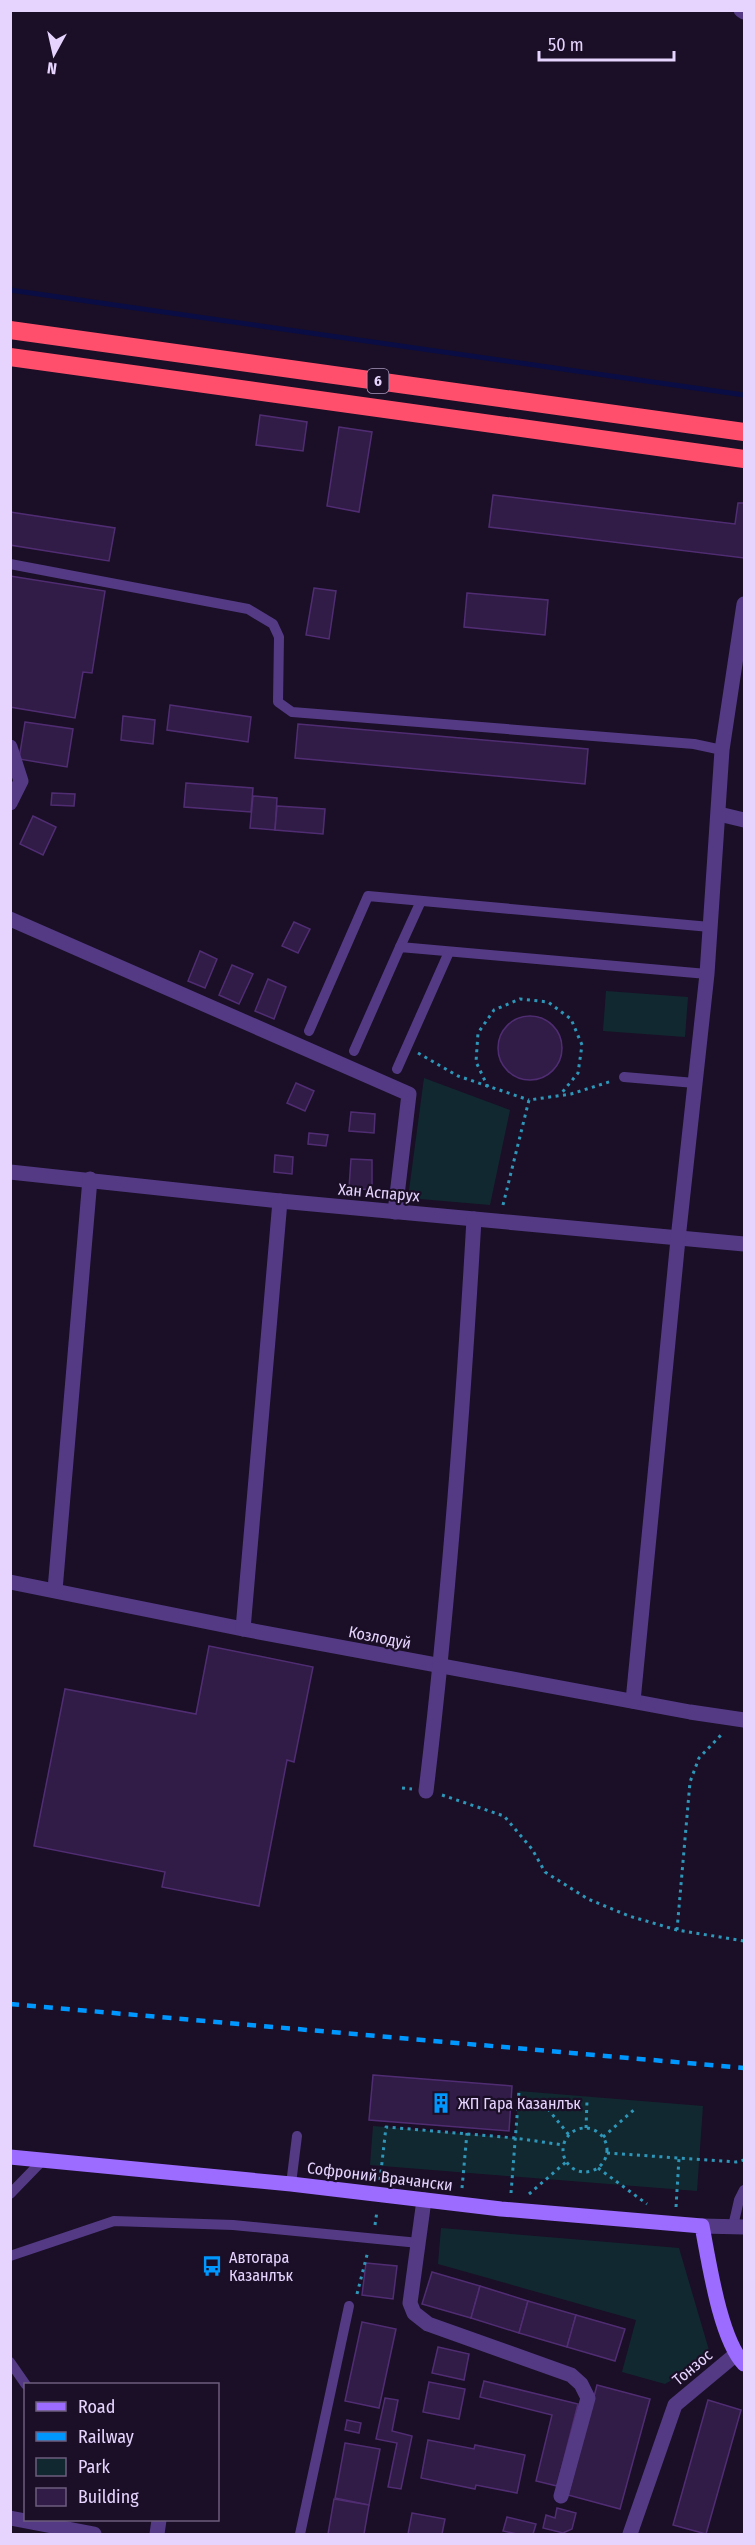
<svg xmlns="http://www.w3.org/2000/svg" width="755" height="2545" viewBox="0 0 755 2545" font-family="'Fira Sans Condensed',sans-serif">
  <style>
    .green { fill: #122830 }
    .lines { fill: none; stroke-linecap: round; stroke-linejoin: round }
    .stream { stroke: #0a0d44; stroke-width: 5 }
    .building { fill: #311b47; stroke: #502d73; stroke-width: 1.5 }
    .path { stroke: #2e97b9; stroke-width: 3; stroke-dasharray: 3 4.5; stroke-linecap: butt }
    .lane { stroke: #543a85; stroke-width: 10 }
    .street { stroke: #543a85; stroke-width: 15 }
    .secondary { stroke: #9c6bff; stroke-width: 15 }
    .highway { stroke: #ff4f6d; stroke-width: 18 }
    .rail { stroke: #0097ff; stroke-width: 4.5; stroke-dasharray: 9 8; stroke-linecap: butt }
    .labels { text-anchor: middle; stroke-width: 4.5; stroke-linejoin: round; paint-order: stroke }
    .shield { fill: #1a0f26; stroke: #a999be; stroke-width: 1.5 }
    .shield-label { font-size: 15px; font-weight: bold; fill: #e6d4ff }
    .street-label { font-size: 16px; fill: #e6d4ff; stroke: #1a0f26 }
    .poi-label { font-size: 16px; fill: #e6d4ff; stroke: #1a0f26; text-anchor: start }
  </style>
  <rect width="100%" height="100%" fill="#1a0f26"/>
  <g class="green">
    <polygon points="606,991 688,997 685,1037 603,1031"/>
    <polygon points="424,1078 510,1110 490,1205 408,1198"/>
    <polygon points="519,2091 703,2106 697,2191 370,2165 373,2126 515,2138"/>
    <polygon points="441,2228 679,2248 711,2357 665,2384 622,2372 636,2320 438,2264"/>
  </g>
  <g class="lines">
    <polyline class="stream" points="10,290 744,395"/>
  </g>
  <g class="building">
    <polygon points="260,415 307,422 303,451 256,445"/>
    <polygon points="339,427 372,432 359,512 327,506"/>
    <polygon points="493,495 735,524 738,503 744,503 744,558 489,527"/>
    <polygon points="10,512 115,528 109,561 10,545"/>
    <polygon points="10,576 105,591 92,673 83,672 75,718 10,707"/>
    <polygon points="314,588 336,591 329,639 306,635"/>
    <polygon points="467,593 548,600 545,635 464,627"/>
    <polygon points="170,705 251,717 248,742 167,730"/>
    <polygon points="123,716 155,720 153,744 121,740"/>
    <polygon points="25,722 73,729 67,767 19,759"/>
    <polygon points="298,724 588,749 585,784 295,758"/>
    <polygon points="186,783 253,788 251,812 184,807"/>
    <polygon points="52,793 75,794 74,806 51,805"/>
    <polygon points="253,796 277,798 275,830 250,828"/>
    <polygon points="277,806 325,809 323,834 275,830"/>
    <polygon points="33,816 56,827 43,855 20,844"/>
    <polygon points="294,922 310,929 298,953 282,946"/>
    <polygon points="200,951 217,959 205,988 188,981"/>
    <polygon points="232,965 253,974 239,1004 219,995"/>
    <polygon points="268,979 286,987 274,1019 255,1011"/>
    <circle cx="530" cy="1048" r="32"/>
    <polygon points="296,1083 314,1091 305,1111 287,1103"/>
    <polygon points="351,1112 375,1114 374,1133 349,1131"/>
    <polygon points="309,1133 328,1135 326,1146 308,1144"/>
    <polygon points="275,1155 293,1157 292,1174 274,1172"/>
    <polygon points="351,1159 372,1160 372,1190 349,1188"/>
    <polygon points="209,1646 313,1667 294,1762 287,1760 259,1906 162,1887 165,1872 34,1846 65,1689 196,1714"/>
    <polygon points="373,2075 512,2086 509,2131 369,2120"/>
    <polygon points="366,2263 397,2266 393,2299 362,2295"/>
    <polygon points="432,2272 480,2286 471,2318 422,2304"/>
    <polygon points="480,2286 528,2301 519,2333 471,2318"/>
    <polygon points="528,2301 576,2315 567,2347 519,2333"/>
    <polygon points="576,2315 625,2329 615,2361 567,2347"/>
    <polygon points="362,2322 396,2329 379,2408 345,2401"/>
    <polygon points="438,2347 469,2354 464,2380 432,2373"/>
    <polygon points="484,2381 578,2404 557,2486 536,2481 552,2415 480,2397"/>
    <polygon points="429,2382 465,2389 459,2419 423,2412"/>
    <polygon points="597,2385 650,2399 620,2509 568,2495"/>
    <polygon points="385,2398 398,2400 392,2431 412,2436 401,2489 388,2487 397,2443 376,2439"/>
    <polygon points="708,2400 741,2410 706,2534 673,2525"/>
    <polygon points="347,2420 361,2423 359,2433 345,2430"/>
    <polygon points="428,2440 474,2449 475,2445 525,2455 517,2493 476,2485 475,2489 421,2478"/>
    <polygon points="345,2443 380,2449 369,2505 335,2498"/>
    <polygon points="334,2499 369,2505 364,2534 328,2534"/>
    <polygon points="557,2508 576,2513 572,2529 563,2533 543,2528 546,2515 555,2518"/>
    <polygon points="412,2513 445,2519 442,2534 408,2534"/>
    <polygon points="507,2517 536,2524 533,2534 517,2534 503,2531"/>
  </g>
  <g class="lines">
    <g class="path">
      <polyline points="418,1053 458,1076 529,1100"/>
      <polyline points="488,1087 476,1062 478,1033 494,1010 520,999 548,1002 571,1019 582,1045 578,1073 560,1095"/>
      <polyline points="503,1205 529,1100 571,1094 612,1081"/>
      <polyline points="402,1788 412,1789"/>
      <polyline points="442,1795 504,1816 532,1849 545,1872 588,1899 629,1916 677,1930 744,1941"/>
      <polyline points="677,1930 690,1782 699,1758 722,1734"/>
      <polyline points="543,2103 569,2135"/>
      <circle cx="585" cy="2150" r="22"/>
      <polyline points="586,2128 587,2101"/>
      <polyline points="603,2137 636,2108"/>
      <polyline points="607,2153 736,2162 744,2160"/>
      <polyline points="598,2168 647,2204"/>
      <polyline points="380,2180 386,2127 515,2138 563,2145"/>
      <polyline points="462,2188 467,2133"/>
      <polyline points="511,2193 519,2091"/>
      <polyline points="529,2194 566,2162"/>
      <polyline points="676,2207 679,2158"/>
      <polyline points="375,2225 377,2211"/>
      <polyline points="357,2294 368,2251"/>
    </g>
    <g class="lane">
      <polyline points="10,564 248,609 273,624 279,637 278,702 292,712 694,744 722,750"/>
      <polyline points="400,947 421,901"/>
      <polyline points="309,1031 368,896 710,927"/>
      <polyline points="354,1051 400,947 707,974"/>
      <polyline points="397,1069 449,952"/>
      <polyline points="624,1077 695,1083"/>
      <polyline points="291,2184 297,2136"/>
      <polyline points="10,2194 43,2160"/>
      <polyline points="733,2226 739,2200 744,2190"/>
      <polyline points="10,2256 114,2221 233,2225 419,2243"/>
      <polyline points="10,2362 26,2385"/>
      <polyline points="300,2534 349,2306"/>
    </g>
    <g class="street">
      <polyline points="741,10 744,12"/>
      <polyline points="10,747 21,781 10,803"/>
      <polyline points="719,814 744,820"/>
      <polyline points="10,919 409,1094 395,1212"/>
      <polyline points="10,1172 280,1201 744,1244"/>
      <polyline points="10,1582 243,1629 690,1712 744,1720"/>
      <polyline points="55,1590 90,1179"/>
      <polyline points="243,1629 280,1201"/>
      <polyline points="633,1701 678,1239 707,974 722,750 744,604"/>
      <path d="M426,1791C449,1601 463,1410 474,1219"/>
      <polyline points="424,2200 410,2303 414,2313 428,2324 571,2375 581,2384 588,2398 561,2496"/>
      <polyline points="702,2226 744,2227"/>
      <polyline points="10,2518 94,2534"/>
      <polyline points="157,2534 159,2520"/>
      <polyline points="630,2534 675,2405 735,2355"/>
    </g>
    <path class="secondary" d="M10,2157L291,2184L501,2209L702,2226C709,2262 720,2339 744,2364"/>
    <g class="highway">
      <polyline points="10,330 744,432"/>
      <polyline points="10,357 744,459"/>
    </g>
    <polyline class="rail" points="10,2004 744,2068"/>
  </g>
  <defs>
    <g id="building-bare" transform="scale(1.62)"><path d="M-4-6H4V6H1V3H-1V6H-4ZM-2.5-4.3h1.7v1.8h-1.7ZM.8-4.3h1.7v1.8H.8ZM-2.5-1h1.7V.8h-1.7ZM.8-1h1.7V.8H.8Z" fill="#0097ff" stroke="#1a0f26" stroke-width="2.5" paint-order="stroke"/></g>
    <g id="bus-bare" transform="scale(1.62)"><path d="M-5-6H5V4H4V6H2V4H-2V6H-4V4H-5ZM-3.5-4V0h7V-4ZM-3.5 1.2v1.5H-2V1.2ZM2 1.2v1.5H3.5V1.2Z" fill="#0097ff" stroke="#1a0f26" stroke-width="2.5" paint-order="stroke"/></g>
  </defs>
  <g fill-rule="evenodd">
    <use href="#building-bare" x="441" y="2103"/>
    <use href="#bus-bare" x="212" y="2266"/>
  </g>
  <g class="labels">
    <rect class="shield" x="367.5" y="369" width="21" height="24" rx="4.5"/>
    <g class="shield-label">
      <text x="378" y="386">6</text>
    </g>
    <g class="street-label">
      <text transform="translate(379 1192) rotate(5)" y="6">Хан Аспарух</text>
      <text transform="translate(380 1637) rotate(11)" y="6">Козлодуй</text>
      <text transform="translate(380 2176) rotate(7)" y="6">Софроний Врачански</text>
      <text transform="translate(692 2367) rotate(-40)" y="6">Тонзос</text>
    </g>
    <g class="poi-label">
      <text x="458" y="2109">ЖП Гара Казанлък</text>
      <text x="229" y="2263">Автогара<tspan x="229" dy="18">Казанлък</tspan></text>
    </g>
  </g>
  <rect width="755" height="2545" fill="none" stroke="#e6d4ff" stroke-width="24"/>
  <rect x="24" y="2383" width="195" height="138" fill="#1a0f26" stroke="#6c5e7d" stroke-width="1.5"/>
  <rect x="36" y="2402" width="30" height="9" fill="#9c6bff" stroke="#6c5e7d" stroke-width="1.5"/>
  <text x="78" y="2413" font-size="18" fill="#e6d4ff">Road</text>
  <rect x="36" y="2432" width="30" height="9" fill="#0097ff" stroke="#6c5e7d" stroke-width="1.5"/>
  <text x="78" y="2443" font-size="18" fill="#e6d4ff">Railway</text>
  <rect x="36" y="2458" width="30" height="18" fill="#122830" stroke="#6c5e7d" stroke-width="1.5"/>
  <text x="78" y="2473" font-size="18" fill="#e6d4ff">Park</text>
  <rect x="36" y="2488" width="30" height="18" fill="#311b47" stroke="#6c5e7d" stroke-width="1.5"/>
  <text x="78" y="2503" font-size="18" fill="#e6d4ff">Building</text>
  <g transform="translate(54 54) rotate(188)" stroke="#1a0f26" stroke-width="4.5" paint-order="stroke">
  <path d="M0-4.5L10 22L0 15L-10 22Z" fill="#e6d4ff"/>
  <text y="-9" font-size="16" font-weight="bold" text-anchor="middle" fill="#e6d4ff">N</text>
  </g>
  <path d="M539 51v9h135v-9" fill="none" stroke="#e6d4ff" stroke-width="3"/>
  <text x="548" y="51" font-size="18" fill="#e6d4ff" stroke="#1a0f26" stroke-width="4.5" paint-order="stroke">50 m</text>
</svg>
